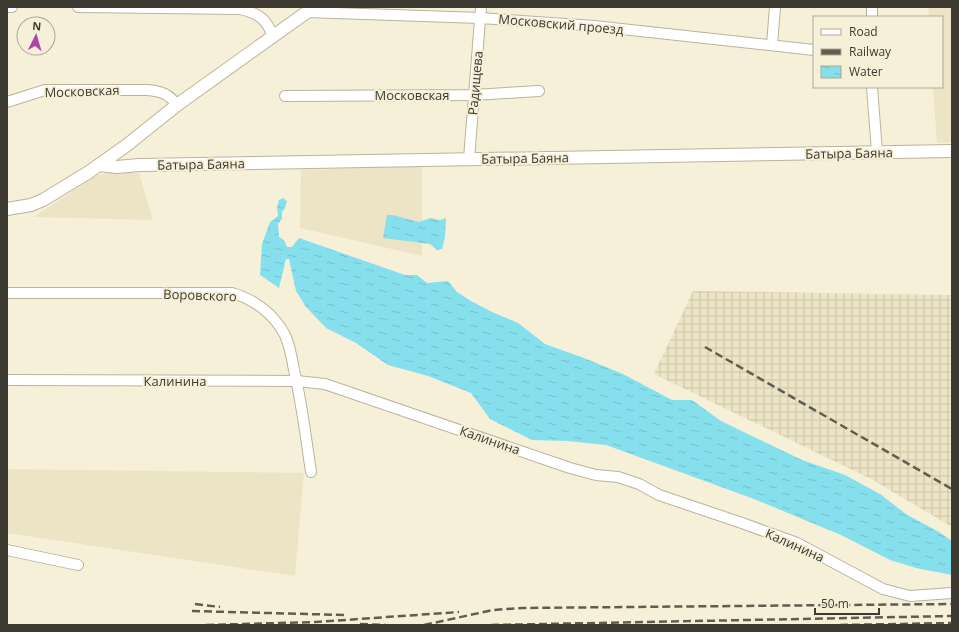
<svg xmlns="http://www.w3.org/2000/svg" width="959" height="632" viewBox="0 0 959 632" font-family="'Open Sans',sans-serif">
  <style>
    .built { fill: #ede4c6 }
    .industrial { fill: url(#industrial-grid) }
    .water { fill: url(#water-ripples) }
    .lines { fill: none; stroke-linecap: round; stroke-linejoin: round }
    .minor-casing { stroke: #b9b39d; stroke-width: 12 }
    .tertiary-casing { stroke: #b9b39d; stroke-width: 14 }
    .minor { stroke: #fff; stroke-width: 10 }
    .tertiary { stroke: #fff; stroke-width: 12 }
    .rail { stroke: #605c50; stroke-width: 2.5; stroke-dasharray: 8 4; stroke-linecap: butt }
    .labels { text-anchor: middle; stroke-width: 4; stroke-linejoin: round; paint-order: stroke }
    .street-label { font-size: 13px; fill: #3d3a31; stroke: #f7f0d9 }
  </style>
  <defs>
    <pattern id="industrial-grid" width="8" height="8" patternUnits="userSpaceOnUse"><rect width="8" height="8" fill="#ede4c6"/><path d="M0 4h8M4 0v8" fill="none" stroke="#ccc4ab"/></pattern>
    <pattern id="water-ripples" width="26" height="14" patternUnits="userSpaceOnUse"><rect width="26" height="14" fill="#86dfec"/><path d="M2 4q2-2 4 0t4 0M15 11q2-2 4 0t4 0" fill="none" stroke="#75c0cb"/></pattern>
  </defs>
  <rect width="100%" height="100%" fill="#f7f0d9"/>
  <g class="built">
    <polygon points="928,7 952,7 952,142 937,143 933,87 942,87 942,17 929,17"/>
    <polygon points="422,166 422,256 300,228 301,170"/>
    <polygon points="108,173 139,173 153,220 33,217 96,176"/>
    <polygon points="7,469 304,473 295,576 7,533"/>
  </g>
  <polygon class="industrial" points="693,291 952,295 952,527 871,479 654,374"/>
  <g class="water">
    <polygon points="283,198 287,201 285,208 282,212 282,219 278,224 279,237 284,240 287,247 292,247 299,238 405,275 417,275 427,283 448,281 457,292 471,301 492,312 518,323 545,344 584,358 623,374 672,400 692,400 721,421 802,460 845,475 880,494 906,514 939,532 952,541 952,575 916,568 890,560 841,535 754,499 606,445 567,441 532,440 490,419 471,393 428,376 388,365 356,343 326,328 306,307 296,291 289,259 286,259 279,288 260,275 262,244 270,222 278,216 277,207 279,200"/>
    <polygon points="387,215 393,215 419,222 430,218 440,220 446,218 445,237 442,249 437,250 430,244 383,238"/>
  </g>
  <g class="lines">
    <g class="minor-casing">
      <g id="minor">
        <polyline points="7,7 12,7"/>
        <path d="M78,7L240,9C258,13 267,19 273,37"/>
        <polyline points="306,12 480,18 594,26 814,50"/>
        <polyline points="872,17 872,7"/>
        <polyline points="772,45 775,7"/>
        <polyline points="872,87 877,152"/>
        <polyline points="285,96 473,95 539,91"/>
        <path d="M7,102L45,90H147C161,91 169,94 177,105"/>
        <polyline points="469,159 481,7"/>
        <path d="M7,293H232C254,299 274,314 285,335C290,346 292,358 294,370C302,404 306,438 311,472"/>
        <polyline points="7,380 297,381 325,384 570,468 596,475 618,477 639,484 659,495 742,523 797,543 883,589 910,596 952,593"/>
        <polyline points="7,550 78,565"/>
      </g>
    </g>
    <g class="tertiary-casing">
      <g id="tertiary">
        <polyline points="99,165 117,167 139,165 952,151"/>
        <polyline points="7,209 31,205 43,200 89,172 127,145 177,105 314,7"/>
      </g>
    </g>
    <use href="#minor" class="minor"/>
    <use href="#tertiary" class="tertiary"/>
    <g class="rail">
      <polyline points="705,347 952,489"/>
      <polyline points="195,604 220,607"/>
      <polyline points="192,611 344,615"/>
      <polyline points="360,624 386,625"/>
      <polyline points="206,625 316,622 459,612"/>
      <polyline points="424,625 493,610 522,608 952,604"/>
      <polyline points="491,625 952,616"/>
      <polyline points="840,625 952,623"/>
    </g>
  </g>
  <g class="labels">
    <g class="street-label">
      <text transform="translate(561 24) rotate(5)" y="5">Московский проезд</text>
      <text transform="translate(475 83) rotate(-85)" y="5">Радищева</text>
      <text transform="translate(82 91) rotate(-2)" y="5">Московская</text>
      <text x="412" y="100">Московская</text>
      <text transform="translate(849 153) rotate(-1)" y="5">Батыра Баяна</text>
      <text transform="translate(525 158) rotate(-1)" y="5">Батыра Баяна</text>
      <text transform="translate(201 164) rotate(-1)" y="5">Батыра Баяна</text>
      <text transform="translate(200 295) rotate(2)" y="5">Воровского</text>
      <text x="175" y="386">Калинина</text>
      <text transform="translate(490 440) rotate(19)" y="5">Калинина</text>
      <text transform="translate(795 545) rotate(24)" y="5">Калинина</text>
    </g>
  </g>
  <rect width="959" height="632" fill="none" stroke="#3d3a31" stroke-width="16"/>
  <rect x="813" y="16" width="130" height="72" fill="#f7f0d9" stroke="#ada796"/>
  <rect x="821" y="29" width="20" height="6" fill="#ffffff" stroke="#ada796"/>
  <text x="849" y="36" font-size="12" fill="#3d3a31">Road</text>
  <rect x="821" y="49" width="20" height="6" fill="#605c50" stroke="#ada796"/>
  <text x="849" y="56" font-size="12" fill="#3d3a31">Railway</text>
  <rect x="821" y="66" width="20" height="12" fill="url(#water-ripples)" stroke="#ada796"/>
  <text x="849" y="76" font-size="12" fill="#3d3a31">Water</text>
  <g transform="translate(36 36) rotate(5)"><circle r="19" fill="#f7f0d9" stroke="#ada796"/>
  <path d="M0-3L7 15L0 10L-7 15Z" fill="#ae46a8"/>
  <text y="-6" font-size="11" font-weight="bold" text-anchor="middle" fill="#3d3a31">N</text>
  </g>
  <path d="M815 608v6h64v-6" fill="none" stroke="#3d3a31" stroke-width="2"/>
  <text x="821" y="608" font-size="12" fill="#3d3a31" stroke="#f7f0d9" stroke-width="3" paint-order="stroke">50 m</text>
</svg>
